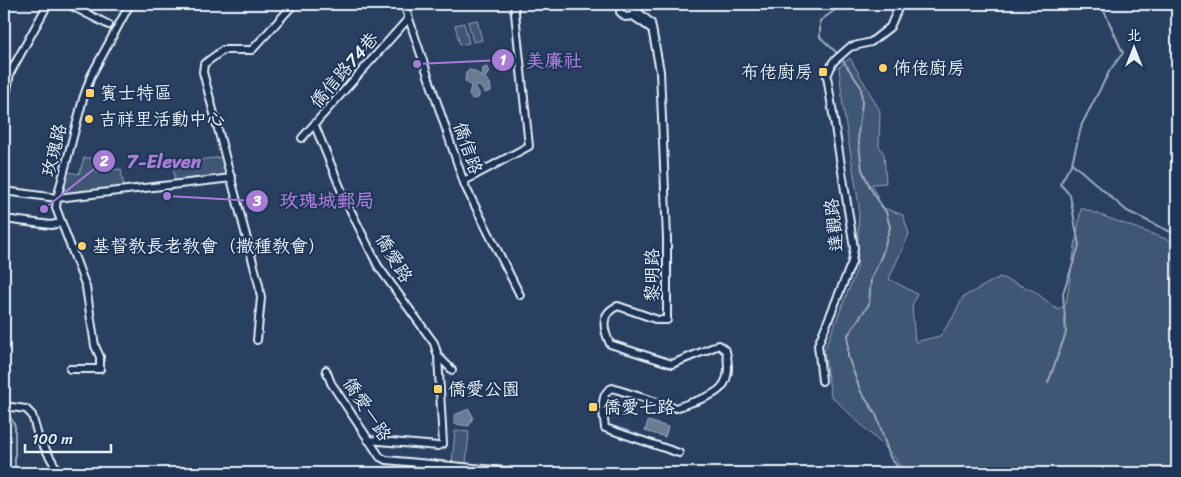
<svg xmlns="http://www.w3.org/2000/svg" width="1181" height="477" viewBox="0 0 1181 477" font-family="Sriracha,'LXGW WenKai TC',sans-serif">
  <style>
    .green { fill: #415774; stroke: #94a4b6 }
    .water { fill: #6b7c95; stroke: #9dabbd }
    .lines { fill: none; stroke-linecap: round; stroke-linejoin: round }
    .stream { stroke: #9dabbd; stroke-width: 2 }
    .minor-casing { stroke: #e8f1f8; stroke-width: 10 }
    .minor { stroke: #1d3557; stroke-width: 6 }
    .poi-dot { fill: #ffd166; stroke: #1d3557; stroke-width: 2 }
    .labels { text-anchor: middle; stroke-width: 4; stroke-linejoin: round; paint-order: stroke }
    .poi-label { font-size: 18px; fill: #e8f1f8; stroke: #1d3557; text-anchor: start }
    .street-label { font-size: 18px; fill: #e8f1f8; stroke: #1d3557 }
    .leader { fill: none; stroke: #a77bd6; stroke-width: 2 }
    .callout-dot { fill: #a77bd6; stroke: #1d3557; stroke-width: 2 }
    .mark-label { font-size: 15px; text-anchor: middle; font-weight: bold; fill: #fff }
    .callout-label { font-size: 19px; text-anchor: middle; font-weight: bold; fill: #a77bd6; stroke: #1d3557; stroke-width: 4; stroke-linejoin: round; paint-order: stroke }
  </style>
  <rect width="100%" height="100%" fill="#294061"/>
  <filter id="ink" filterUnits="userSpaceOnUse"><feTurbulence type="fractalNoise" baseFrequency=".02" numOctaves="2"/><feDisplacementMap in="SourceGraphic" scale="10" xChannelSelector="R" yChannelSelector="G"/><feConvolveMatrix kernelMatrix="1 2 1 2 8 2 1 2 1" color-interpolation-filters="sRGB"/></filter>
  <g filter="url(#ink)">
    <g class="green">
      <polygon points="477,20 482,40 473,42 468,22"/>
      <polygon points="464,23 469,43 460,45 455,25"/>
      <polygon points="850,58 880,111 879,146 884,154 886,183 872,184 881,207 903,215 909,234 889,279 917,294 912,306 915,342 940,336 953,317 963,297 1000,277 1034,291 1058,310 1066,304 1081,208 1177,243 1177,473 905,473 893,455 831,396 824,351 857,269 859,206 843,107 839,67"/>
      <polygon points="223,157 225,172 223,175 175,182 173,163"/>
      <polygon points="84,158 95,158 97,172 121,169 124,188 65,193 64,188 68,172 79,174"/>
      <polygon points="455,431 469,432 466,464 452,463"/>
    </g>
    <g class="water">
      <polygon points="487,67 489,72 485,78 490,83 491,91 484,93 481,87 476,85 475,89 479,92 479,97 476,99 471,98 469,95 471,86 465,81 466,73 469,70 475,71 482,77 482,69"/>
      <polygon points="469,409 473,417 469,426 454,424 454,415"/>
      <polygon points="648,421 668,427 665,437 645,431"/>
    </g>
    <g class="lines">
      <g class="stream">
        <polyline points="838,54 820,37 820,21 843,4"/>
        <polyline points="841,58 861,87 862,103 858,135 862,170 872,191 886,212 890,227 882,255 871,279 869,304 848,335 848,357 861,392 876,414 890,457 903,473"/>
        <polyline points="1073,164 1127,211 1177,235"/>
        <polyline points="1048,383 1066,333 1063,293 1079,246 1070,195 1060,184 1072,163 1082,124 1110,70 1123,53 1101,4"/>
        <polyline points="4,416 11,418 15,426 15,473"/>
      </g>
      <g class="minor-casing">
        <g id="minor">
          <polyline points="68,4 109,25"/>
          <polyline points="404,4 465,186 520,295"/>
          <polyline points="620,4 620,12 625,17 633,16 636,10"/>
          <path d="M636,4V10L651,23L660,71L667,238V320H658L618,306C600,313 603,329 610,344L672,364L719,345L726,351C736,395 709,395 676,408L612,388C598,394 604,415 605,428L679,453"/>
          <polyline points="633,16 652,29"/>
          <polyline points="4,108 10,73 48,4"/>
          <polyline points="315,126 345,199 378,266 434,343 438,356 443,444 438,446 368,440"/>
          <polyline points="302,138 408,19"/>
          <polyline points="464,181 529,146 514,4"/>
          <polyline points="4,191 57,198 232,178"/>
          <polyline points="4,219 51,225 61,223"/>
          <polyline points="257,340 261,298 259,285 203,72 204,64 223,50 252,50 294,4"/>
          <polyline points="438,356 452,370"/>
          <polyline points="70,369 100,369 100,357 95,346 86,287 56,208 57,198 83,99 91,76 130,4"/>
          <polyline points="326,370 331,383 380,457 386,460 506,471"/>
          <polyline points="822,381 818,345 852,262 854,248 827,76 833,62 850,47 871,42 890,27 900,4"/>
          <polyline points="4,406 26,409 32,415 38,436 59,473"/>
        </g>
      </g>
      <use href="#minor" class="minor"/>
    </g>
  </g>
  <g class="poi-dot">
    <circle cx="883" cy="68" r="5"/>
    <rect x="818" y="67" width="10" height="10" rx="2.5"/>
    <rect x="85" y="88" width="10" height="10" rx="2.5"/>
    <circle cx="89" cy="119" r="5"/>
    <circle cx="82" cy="246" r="5"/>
    <rect x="433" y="384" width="10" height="10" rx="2.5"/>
    <rect x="588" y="402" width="10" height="10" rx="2.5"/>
  </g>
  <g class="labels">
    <g class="poi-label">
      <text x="893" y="74">佈佬廚房</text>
      <text x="813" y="78" text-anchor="end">布佬廚房</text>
      <text x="100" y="99">賓士特區</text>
      <text x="99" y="125">吉祥里活動中心</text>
      <text x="92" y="252">基督教長老教會（撒種教會）</text>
      <text x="448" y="395">僑愛公園</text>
      <text x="603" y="413">僑愛七路</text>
    </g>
    <g class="street-label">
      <text transform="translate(344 70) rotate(-49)" y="6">僑信路74巷</text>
      <text transform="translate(468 148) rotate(71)" y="6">僑信路</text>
      <text transform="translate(54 150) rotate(-76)" y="6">玫瑰路</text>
      <text transform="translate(834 225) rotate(-96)" y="6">達觀路</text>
      <text transform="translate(394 258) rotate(59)" y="6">僑愛路</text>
      <text transform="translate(652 275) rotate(-90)" y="6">黎明路</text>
      <text transform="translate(367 409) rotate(57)" y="6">僑愛一路</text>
    </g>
  </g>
  <path class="leader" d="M417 64L503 60M44 209L104 161M167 196L257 201"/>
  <g class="callout-dot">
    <circle cx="417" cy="64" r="5"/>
    <circle cx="44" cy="209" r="5"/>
    <circle cx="167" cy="196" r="5"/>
    <circle cx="503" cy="60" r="12"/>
    <circle cx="104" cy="161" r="12"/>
    <circle cx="257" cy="201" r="12"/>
  </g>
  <g class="mark-label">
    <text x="503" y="65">1</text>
    <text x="104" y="166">2</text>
    <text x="257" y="206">3</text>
  </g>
  <g class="callout-label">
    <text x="554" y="67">美廉社</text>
    <text x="164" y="168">7-Eleven</text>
    <text x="327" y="207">玫瑰城郵局</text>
  </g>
  <rect width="1181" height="477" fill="none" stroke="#1d3557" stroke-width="20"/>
  <rect x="10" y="10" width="1161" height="457" fill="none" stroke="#e8f1f8" stroke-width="2" filter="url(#ink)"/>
  <g transform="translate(1134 48)" stroke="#1d3557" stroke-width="4" paint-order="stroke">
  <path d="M0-4L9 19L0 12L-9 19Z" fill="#e8f1f8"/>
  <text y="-8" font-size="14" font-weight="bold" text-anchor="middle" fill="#e8f1f8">北</text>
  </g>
  <path d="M25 444v8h86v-8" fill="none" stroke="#e8f1f8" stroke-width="2.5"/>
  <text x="32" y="444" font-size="15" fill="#e8f1f8" stroke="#1d3557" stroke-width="4" paint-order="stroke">100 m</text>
</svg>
